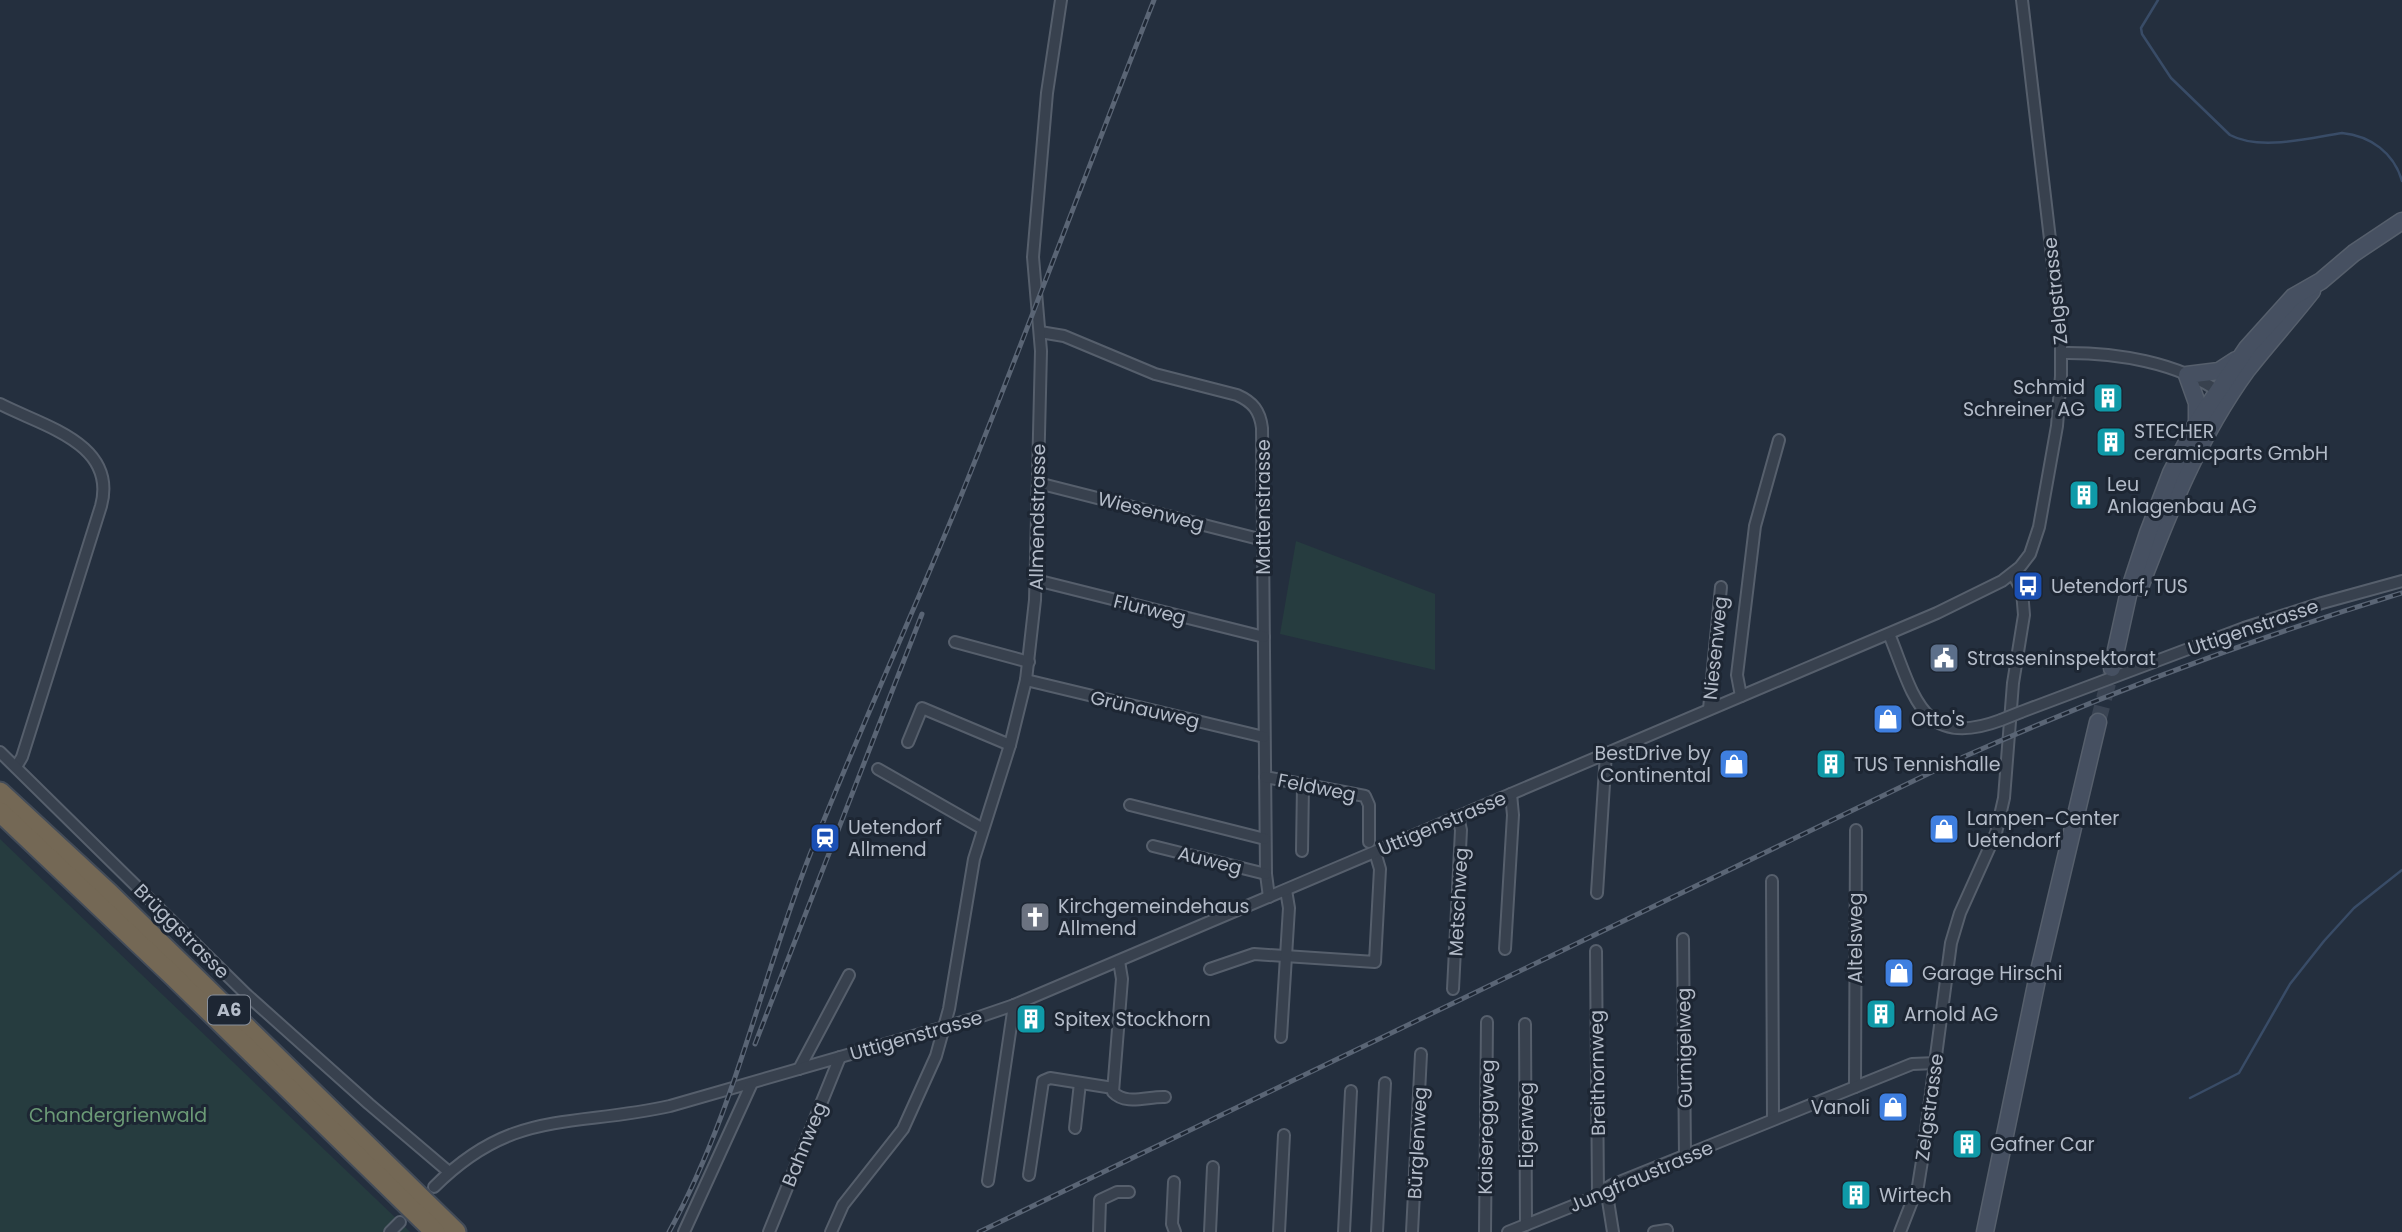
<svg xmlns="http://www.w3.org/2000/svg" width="2402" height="1232" viewBox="0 0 2402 1232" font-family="Poppins,sans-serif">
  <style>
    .green { fill: #263c3f }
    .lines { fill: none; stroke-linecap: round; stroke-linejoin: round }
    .stream { stroke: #394c67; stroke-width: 2.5 }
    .secondary-tunnel { stroke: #3a4453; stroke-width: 16; stroke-dasharray: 16 8; stroke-linecap: butt }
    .street-casing { stroke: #565f6c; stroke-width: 14 }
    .secondary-casing { stroke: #565f6c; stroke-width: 19 }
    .highway-casing { stroke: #434c59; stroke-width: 23 }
    .street { stroke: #38414e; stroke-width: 10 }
    .secondary { stroke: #465061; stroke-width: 16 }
    .highway { stroke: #746855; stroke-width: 19 }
    .rail-casing { stroke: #5a6575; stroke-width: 5 }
    .rail { stroke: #1d2633; stroke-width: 2.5; stroke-dasharray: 8; stroke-linecap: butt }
    .street-bridge-casing { stroke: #565f6c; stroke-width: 14; stroke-linecap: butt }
    .street-bridge { stroke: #38414e; stroke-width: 10 }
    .labels { text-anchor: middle; stroke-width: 6; stroke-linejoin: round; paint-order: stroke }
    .shield { fill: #1d2633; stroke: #878f9c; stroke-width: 2 }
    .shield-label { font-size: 18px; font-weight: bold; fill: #b4bcc9 }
    .street-label { font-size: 19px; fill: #b4bcc9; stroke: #1d2633 }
    .poi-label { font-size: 19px; fill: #b4bcc9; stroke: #1d2633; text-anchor: start }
    .park-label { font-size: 19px; fill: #6b9a76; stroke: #1d2633 }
  </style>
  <rect width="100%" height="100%" fill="#242f3e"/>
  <g class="green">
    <polygon points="1296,541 1435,594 1435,670 1280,634"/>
    <polygon points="0,839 400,1222 410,1232 0,1232"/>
  </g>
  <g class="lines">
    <g class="stream">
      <path d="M2158,0L2141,28L2142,34L2171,78L2230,135C2260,151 2309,138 2342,133C2371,136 2394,153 2402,181"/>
      <polyline points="2190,1098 2239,1073 2290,984 2324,941 2354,908 2402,870"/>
    </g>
    <polyline class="secondary-tunnel" points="2098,722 2112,668"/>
    <g class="street-casing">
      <g id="street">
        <path d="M1040,332L1064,336L1155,374L1237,395C1253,402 1260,411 1262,428L1266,874L1269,897"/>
        <path d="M2061,353C2114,352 2179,362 2222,394"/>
        <path d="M0,404C42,426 118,443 101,506L22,757L16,767"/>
        <polyline points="1038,483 1263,540"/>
        <polyline points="1036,580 1264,637"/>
        <path d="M1889,634C1914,695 1921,750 2001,720"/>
        <polyline points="955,642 1029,662"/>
        <polyline points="1026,680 1264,737"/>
        <polyline points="1741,696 1737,675 1755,526 1779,440"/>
        <polyline points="1709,709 1721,587"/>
        <polyline points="2021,712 2244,628 2322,603 2402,581"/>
        <polyline points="908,742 922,708 1010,745"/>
        <polyline points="0,752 247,995 369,1104 449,1172"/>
        <polyline points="878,769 983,829"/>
        <polyline points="1265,777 1365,796 1369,805 1369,842"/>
        <polyline points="1130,805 1265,839"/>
        <polyline points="1153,846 1266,874"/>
        <polyline points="1302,851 1303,784"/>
        <polyline points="1772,881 1773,1119"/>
        <polyline points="1597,893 1606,753"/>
        <polyline points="1683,939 1685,1156"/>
        <polyline points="1505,949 1513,815 1511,794"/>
        <polyline points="1596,951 1598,1194"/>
        <path d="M1119,961L1122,979L1113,1092C1126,1106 1148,1096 1165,1097"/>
        <polyline points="1210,969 1254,954 1375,962 1380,869 1375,852"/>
        <polyline points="1453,989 1461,830 1458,817"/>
        <polyline points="1525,1024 1526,1225"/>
        <polyline points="1281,1037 1289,908 1286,890"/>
        <polyline points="799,1069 849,975"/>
        <polyline points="1855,1087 1856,830"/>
        <polyline points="1075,1128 1080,1083"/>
        <polyline points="1029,1175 1043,1081 1050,1078 1113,1088"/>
        <polyline points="988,1181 1014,1005"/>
        <polyline points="1174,1182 1172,1224 1175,1232"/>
        <path d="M434,1187C513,1108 571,1128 670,1106L976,1018L1014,1005L1937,613L2002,581L2020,567L2030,554L2039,527L2057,426L2061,376V333L2022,0"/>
        <polyline points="1606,1188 1613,1232"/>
        <polyline points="390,1232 400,1222"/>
        <polyline points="684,1232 752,1083"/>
        <polyline points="769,1232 840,1057"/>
        <polyline points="831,1232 843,1205 903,1129 936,1056 949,1009 974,859 1010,745 1026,680 1035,600 1041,351 1033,257 1047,93 1061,0"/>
        <polyline points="1099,1232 1100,1200 1117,1192 1129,1192"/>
        <polyline points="1210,1232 1213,1167"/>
        <polyline points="1279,1232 1284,1135"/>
        <polyline points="1344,1232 1351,1091"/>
        <polyline points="1377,1232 1385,1083"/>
        <polyline points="1412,1232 1421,1054"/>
        <polyline points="1485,1232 1487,1022"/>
        <polyline points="1508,1232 1590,1199 1612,1185 1912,1064 1936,1063"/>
        <polyline points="1654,1232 1667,1230"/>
        <polyline points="1900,1232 1918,1186 1922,1161 1951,943 1960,913 1996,833 2004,798 2013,683 2024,615 2022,591 2013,574"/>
      </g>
    </g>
    <g class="secondary-casing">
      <g id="secondary">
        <polyline points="2197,421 2197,403 2187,375 2219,371 2236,360"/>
        <path d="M2140,587C2169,511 2199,436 2247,370C2268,343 2291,318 2312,291"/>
        <polyline points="2112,668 2129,591 2148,533 2171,473 2198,421 2247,348 2293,297 2321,281 2354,253 2402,221"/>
        <polyline points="1985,1232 2038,975 2098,722"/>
      </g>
    </g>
    <g class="highway-casing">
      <g id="highway">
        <polyline points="0,792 110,894 456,1232"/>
        <polyline points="0,812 173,976 435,1232"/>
      </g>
    </g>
    <use href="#street" class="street"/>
    <use href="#secondary" class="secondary"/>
    <use href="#highway" class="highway"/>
    <g class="rail-casing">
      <g id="rail">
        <polyline points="755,1044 922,614"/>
        <path d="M669,1232C735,1113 761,978 811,852C858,733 912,616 961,496C1027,332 1089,165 1154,0"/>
        <path d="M979,1232L1961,758C2105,694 2251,639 2402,593"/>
      </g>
    </g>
    <use href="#rail" class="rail"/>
    <g class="street-bridge-casing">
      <polyline id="street-bridge" points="2001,720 2021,712"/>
    </g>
    <use href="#street-bridge" class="street-bridge"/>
  </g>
  <defs>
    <g id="building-square" transform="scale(1.575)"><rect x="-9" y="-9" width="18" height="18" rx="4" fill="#0f9aa8" stroke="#1d2633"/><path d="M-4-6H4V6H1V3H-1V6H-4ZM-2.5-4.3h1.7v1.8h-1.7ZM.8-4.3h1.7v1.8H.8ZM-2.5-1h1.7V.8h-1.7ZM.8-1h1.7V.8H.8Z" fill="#fff"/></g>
    <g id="bus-square" transform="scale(1.575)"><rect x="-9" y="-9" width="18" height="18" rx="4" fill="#1a4fb4" stroke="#1d2633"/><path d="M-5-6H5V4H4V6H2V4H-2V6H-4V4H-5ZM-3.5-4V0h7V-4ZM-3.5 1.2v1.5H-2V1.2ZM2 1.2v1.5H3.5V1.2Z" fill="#fff"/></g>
    <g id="civic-square" transform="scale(1.575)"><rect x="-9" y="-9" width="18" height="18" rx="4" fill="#5c6f8a" stroke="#1d2633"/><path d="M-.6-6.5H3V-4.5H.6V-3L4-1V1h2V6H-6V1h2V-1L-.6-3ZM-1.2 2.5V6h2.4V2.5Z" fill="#fff"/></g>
    <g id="shop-square" transform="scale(1.575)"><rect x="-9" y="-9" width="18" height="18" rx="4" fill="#3f7fe0" stroke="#1d2633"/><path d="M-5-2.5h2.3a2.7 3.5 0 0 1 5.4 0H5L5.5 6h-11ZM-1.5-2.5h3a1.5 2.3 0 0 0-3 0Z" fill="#fff"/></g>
    <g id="station-square" transform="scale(1.575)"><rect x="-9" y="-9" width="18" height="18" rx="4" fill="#1a4fb4" stroke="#1d2633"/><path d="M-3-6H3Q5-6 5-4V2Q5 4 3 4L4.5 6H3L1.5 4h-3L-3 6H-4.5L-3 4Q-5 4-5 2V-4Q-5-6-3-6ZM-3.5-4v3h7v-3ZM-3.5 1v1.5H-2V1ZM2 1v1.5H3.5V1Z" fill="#fff"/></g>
    <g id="church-square" transform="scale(1.575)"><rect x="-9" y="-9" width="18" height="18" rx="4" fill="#6b7280" stroke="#1d2633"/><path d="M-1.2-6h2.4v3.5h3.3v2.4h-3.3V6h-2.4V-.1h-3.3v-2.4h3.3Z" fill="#fff"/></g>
  </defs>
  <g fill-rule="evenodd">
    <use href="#building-square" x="2108" y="398"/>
    <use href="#building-square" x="2111" y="442"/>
    <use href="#building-square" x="2084" y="495"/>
    <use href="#bus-square" x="2028" y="586"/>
    <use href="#civic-square" x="1944" y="658"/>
    <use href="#shop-square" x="1888" y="719"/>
    <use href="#shop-square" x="1734" y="764"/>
    <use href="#building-square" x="1831" y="764"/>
    <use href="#shop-square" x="1944" y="829"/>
    <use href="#station-square" x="825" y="838"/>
    <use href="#church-square" x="1035" y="917"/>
    <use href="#shop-square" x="1899" y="973"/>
    <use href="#building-square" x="1881" y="1014"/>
    <use href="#building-square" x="1031" y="1019"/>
    <use href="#shop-square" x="1893" y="1107"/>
    <use href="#building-square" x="1967" y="1144"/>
    <use href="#building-square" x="1856" y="1195"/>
  </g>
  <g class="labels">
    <rect class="shield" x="208" y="995.5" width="42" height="29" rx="5"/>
    <g class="shield-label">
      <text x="229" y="1016">A6</text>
    </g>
    <g class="street-label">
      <text transform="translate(2055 291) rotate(-96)" y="7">Zelgstrasse</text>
      <text transform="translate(1263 507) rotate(-90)" y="7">Mattenstrasse</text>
      <text transform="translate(1151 511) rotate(14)" y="7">Wiesenweg</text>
      <text transform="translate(1037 517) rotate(-89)" y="7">Allmendstrasse</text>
      <text transform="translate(1150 609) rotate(14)" y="7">Flurweg</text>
      <text transform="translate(2253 627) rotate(-19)" y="7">Uttigenstrasse</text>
      <text transform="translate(1715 648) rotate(-84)" y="7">Niesenweg</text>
      <text transform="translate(1145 709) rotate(13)" y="7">Grünauweg</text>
      <text transform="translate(1317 787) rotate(11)" y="7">Feldweg</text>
      <text transform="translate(1442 823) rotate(-23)" y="7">Uttigenstrasse</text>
      <text transform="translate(1210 860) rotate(14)" y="7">Auweg</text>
      <text transform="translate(1458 902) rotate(-87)" y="7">Metschweg</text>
      <text transform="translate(182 931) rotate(45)" y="7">Brüggstrasse</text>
      <text transform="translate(1855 938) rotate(-90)" y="7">Altelsweg</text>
      <text transform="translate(916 1035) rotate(-16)" y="7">Uttigenstrasse</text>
      <text transform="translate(1684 1048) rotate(-91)" y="7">Gurnigelweg</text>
      <text transform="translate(1597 1073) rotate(-91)" y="7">Breithornweg</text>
      <text transform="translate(1929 1107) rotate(-82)" y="7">Zelgstrasse</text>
      <text transform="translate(1526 1125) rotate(-90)" y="7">Eigerweg</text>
      <text transform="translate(1486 1127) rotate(-89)" y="7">Kaisereggweg</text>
      <text transform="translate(1417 1143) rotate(-87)" y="7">Bürglenweg</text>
      <text transform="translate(804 1144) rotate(-68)" y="7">Bahnweg</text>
      <text transform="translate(1641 1176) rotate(-23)" y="7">Jungfraustrasse</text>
    </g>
    <g class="poi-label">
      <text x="2085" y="394" text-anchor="end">Schmid<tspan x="2085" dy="22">Schreiner AG</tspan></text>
      <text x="2134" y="438">STECHER<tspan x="2134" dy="22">ceramicparts GmbH</tspan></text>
      <text x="2107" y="491">Leu<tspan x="2107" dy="22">Anlagenbau AG</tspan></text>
      <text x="2051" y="593">Uetendorf, TUS</text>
      <text x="1967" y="665">Strasseninspektorat</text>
      <text x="1911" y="726">Otto's</text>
      <text x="1711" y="760" text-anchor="end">BestDrive by<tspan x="1711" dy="22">Continental</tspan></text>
      <text x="1854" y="771">TUS Tennishalle</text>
      <text x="1967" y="825">Lampen-Center<tspan x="1967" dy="22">Uetendorf</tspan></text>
      <text x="848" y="834">Uetendorf<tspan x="848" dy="22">Allmend</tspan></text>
      <text x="1058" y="913">Kirchgemeindehaus<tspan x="1058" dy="22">Allmend</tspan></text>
      <text x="1922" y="980">Garage Hirschi</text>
      <text x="1904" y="1021">Arnold AG</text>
      <text x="1054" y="1026">Spitex Stockhorn</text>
      <text x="1870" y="1114" text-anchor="end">Vanoli</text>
      <text x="1990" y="1151">Gafner Car</text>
      <text x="1879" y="1202">Wirtech</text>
    </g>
    <g class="park-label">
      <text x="118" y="1122">Chandergrienwald</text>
    </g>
  </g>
</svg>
